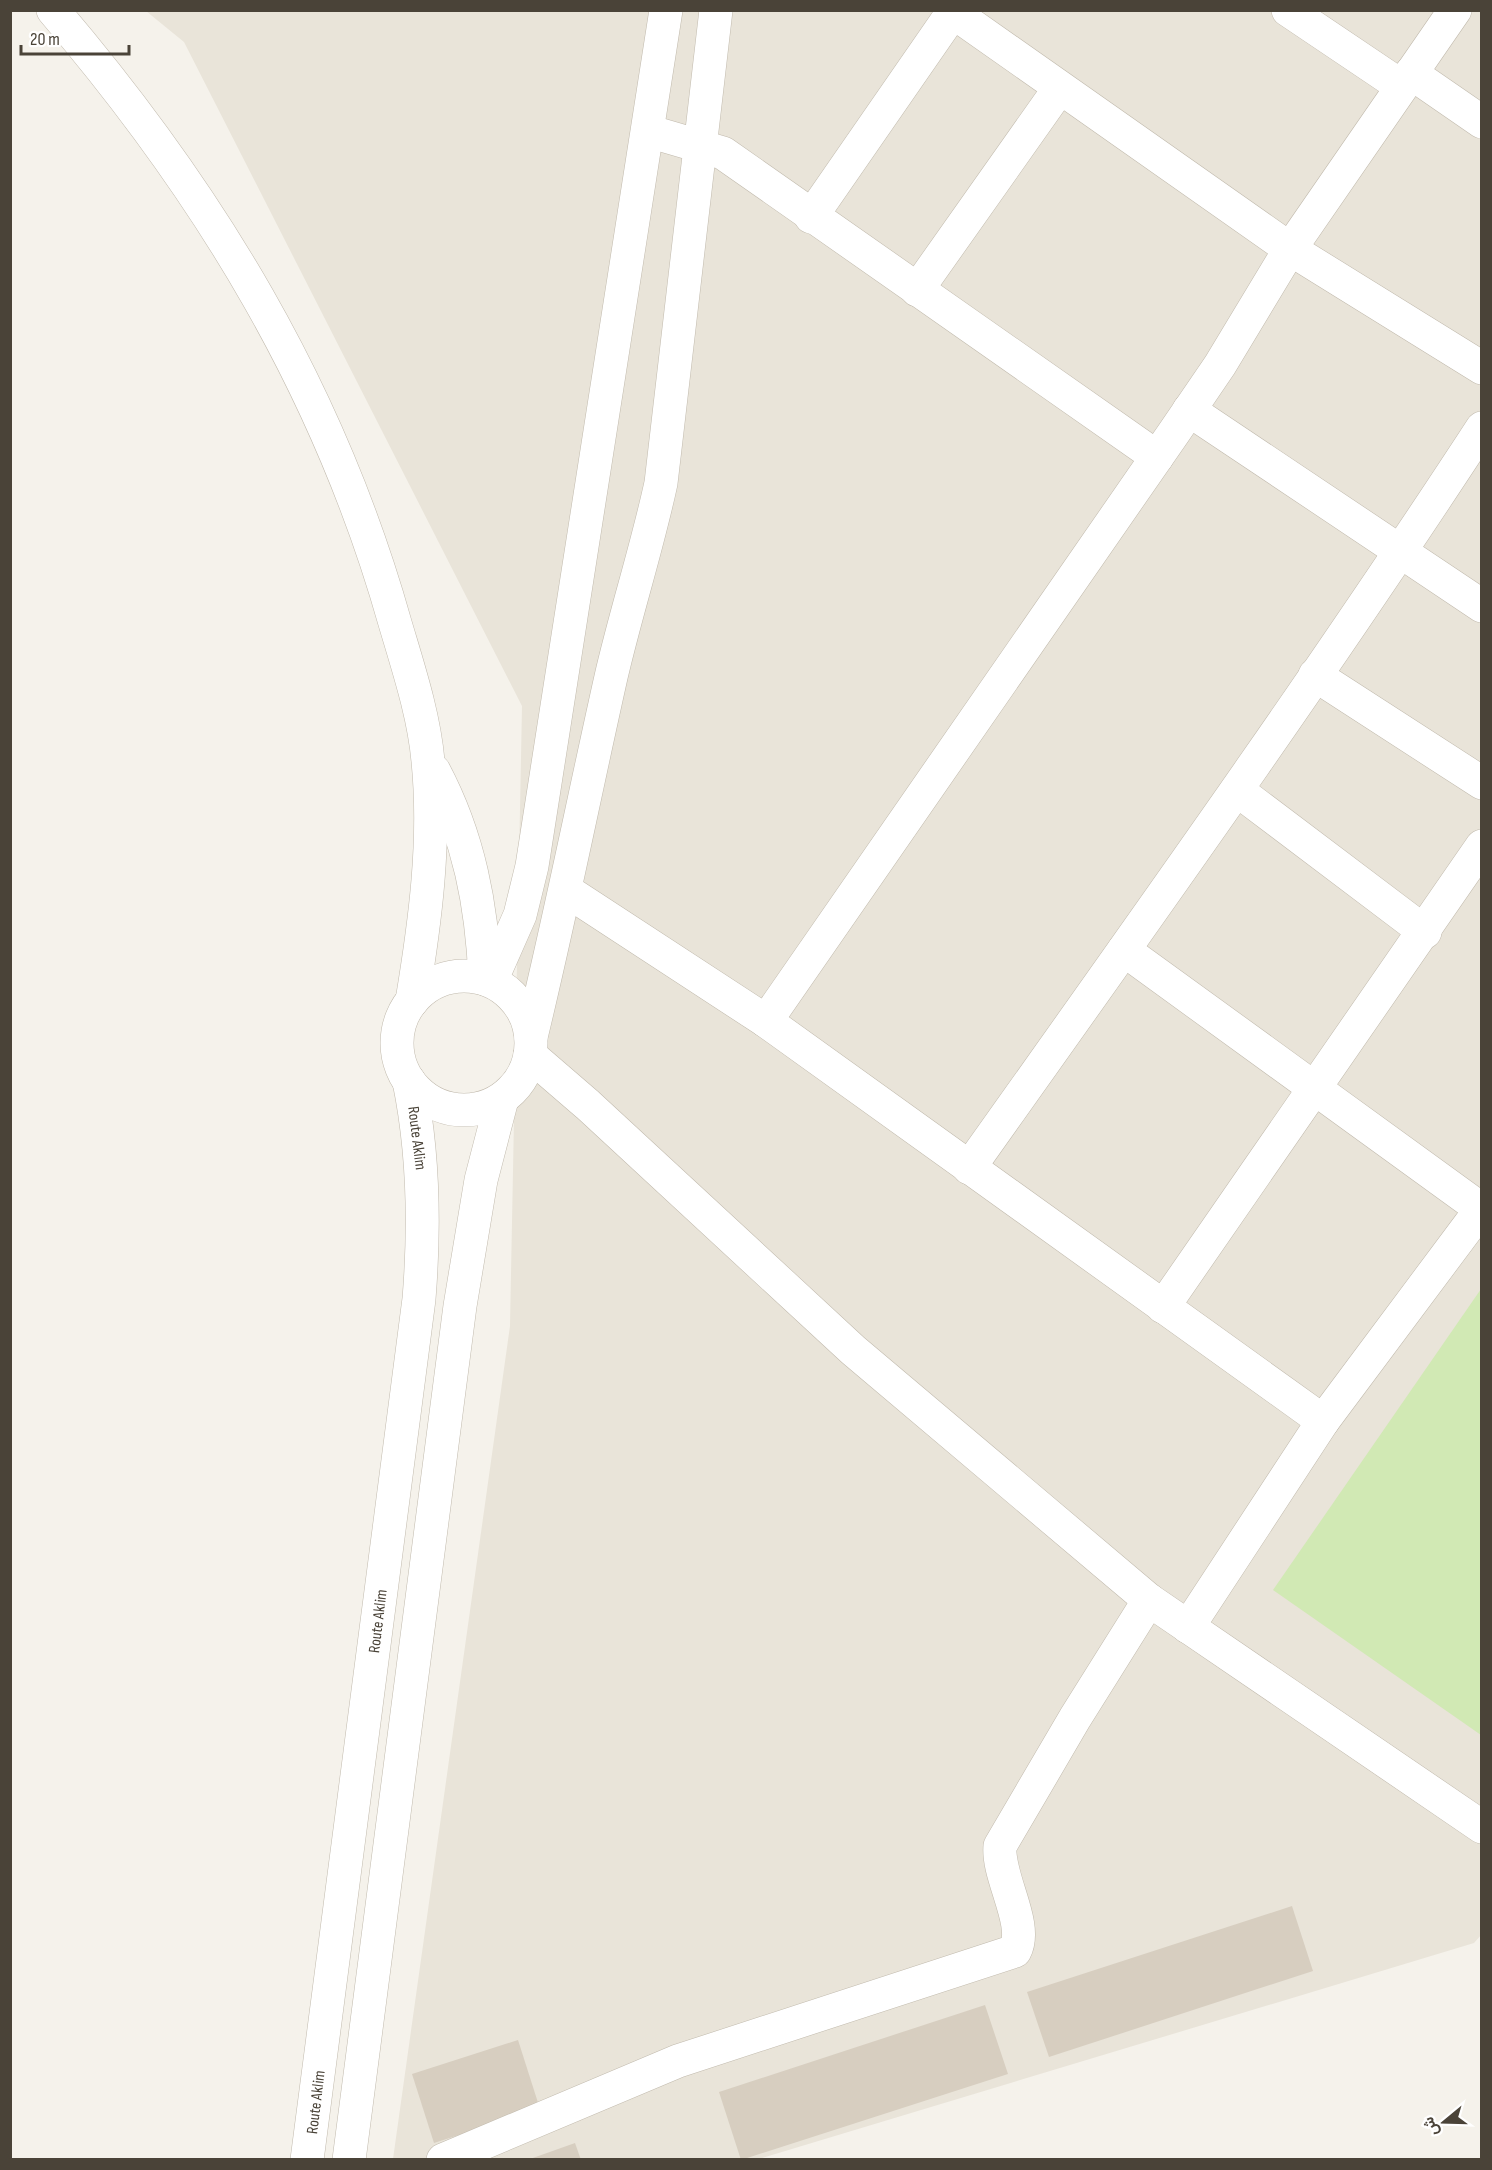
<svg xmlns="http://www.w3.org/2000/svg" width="1492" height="2170" viewBox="0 0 1492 2170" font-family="'Sofia Sans Condensed',Vazirmatn,sans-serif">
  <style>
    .residential { fill: #e9e4d9 }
    .green { fill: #d1e9b4 }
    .building { fill: #d7cec0 }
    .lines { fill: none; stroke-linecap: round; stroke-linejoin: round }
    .minor-casing { stroke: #c1baad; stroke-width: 34 }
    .minor { stroke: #fff; stroke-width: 33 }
    .labels { text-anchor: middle; stroke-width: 6; stroke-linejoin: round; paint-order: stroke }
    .street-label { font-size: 16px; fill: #4a4338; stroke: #fff }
  </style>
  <rect width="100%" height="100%" fill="#f5f2eb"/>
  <polygon class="residential" points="146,11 1481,11 1482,1934 1474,1943 759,2159 393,2159 510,1326 522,706 184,42"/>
  <polygon class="green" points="1481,1289 1481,1735 1273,1590"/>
  <g class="building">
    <polygon points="1292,1906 1313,1971 1049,2057 1027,1992"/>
    <polygon points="985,2005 1008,2074 741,2160 719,2092"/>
    <polygon points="518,2040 540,2109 434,2143 412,2074"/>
    <polygon points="575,2143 581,2160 530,2160 530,2159"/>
  </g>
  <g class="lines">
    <g class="minor-casing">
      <g id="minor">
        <path d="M53,10C210,194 329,389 395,623C408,667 424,715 428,761C436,841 425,923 412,1001"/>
        <polyline points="950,10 1290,249 1482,368"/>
        <polyline points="1288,10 1401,86"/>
        <polyline points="1411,73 1482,122"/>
        <polyline points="648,131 723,153 1157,457"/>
        <polyline points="811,217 953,12"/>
        <polyline points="917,290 1059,89"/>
        <polyline points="1189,410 1482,606"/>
        <polyline points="1315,675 1482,783"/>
        <path d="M434,771C469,837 482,906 485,979"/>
        <polyline points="1237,790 1425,932"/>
        <polyline points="567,891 766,1021 1323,1421"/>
        <polyline points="1124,950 1481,1209"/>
        <circle cx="464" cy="1043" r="67"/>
        <polyline points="491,981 520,915 532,866 666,10"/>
        <polyline points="766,1021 1175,431 1220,365 1290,249 1455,10"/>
        <path d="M531,1037C560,918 584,797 611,677C626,612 647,548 661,483L716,10"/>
        <polyline points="530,1055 588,1105 853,1350 1149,1600 1482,1827"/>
        <path d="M969,1168C1143,923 1318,679 1482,428"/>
        <polyline points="1163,1307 1482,846"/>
        <polyline points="1188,1627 1323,1421 1482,1208"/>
        <path d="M307,2160L419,1299C425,1225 424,1154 409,1081"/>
        <polyline points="349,2160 460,1306 481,1180 502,1099"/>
        <path d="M443,2160L678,2061L1015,1951C1029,1924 997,1877 1000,1846L1075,1718L1149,1600"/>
      </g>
    </g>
    <use href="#minor" class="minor"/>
  </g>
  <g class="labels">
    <g class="street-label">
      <text transform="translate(418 1138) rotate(83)" y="6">Route Aklim</text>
      <text transform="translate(377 1621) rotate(-83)" y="6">Route Aklim</text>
      <text transform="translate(315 2102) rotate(-83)" y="6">Route Aklim</text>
    </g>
  </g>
  <rect width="1492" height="2170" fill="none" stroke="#4a4338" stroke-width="24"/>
  <g transform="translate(1444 2122) rotate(251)" stroke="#ffffff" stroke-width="4.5" paint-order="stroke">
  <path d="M0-4.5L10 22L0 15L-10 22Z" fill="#4a4338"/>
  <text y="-9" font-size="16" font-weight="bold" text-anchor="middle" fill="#4a4338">ش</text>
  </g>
  <path d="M21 45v9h108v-9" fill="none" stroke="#4a4338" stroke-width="3"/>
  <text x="30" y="45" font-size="18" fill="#4a4338" stroke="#ffffff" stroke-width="4.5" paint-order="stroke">20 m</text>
</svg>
